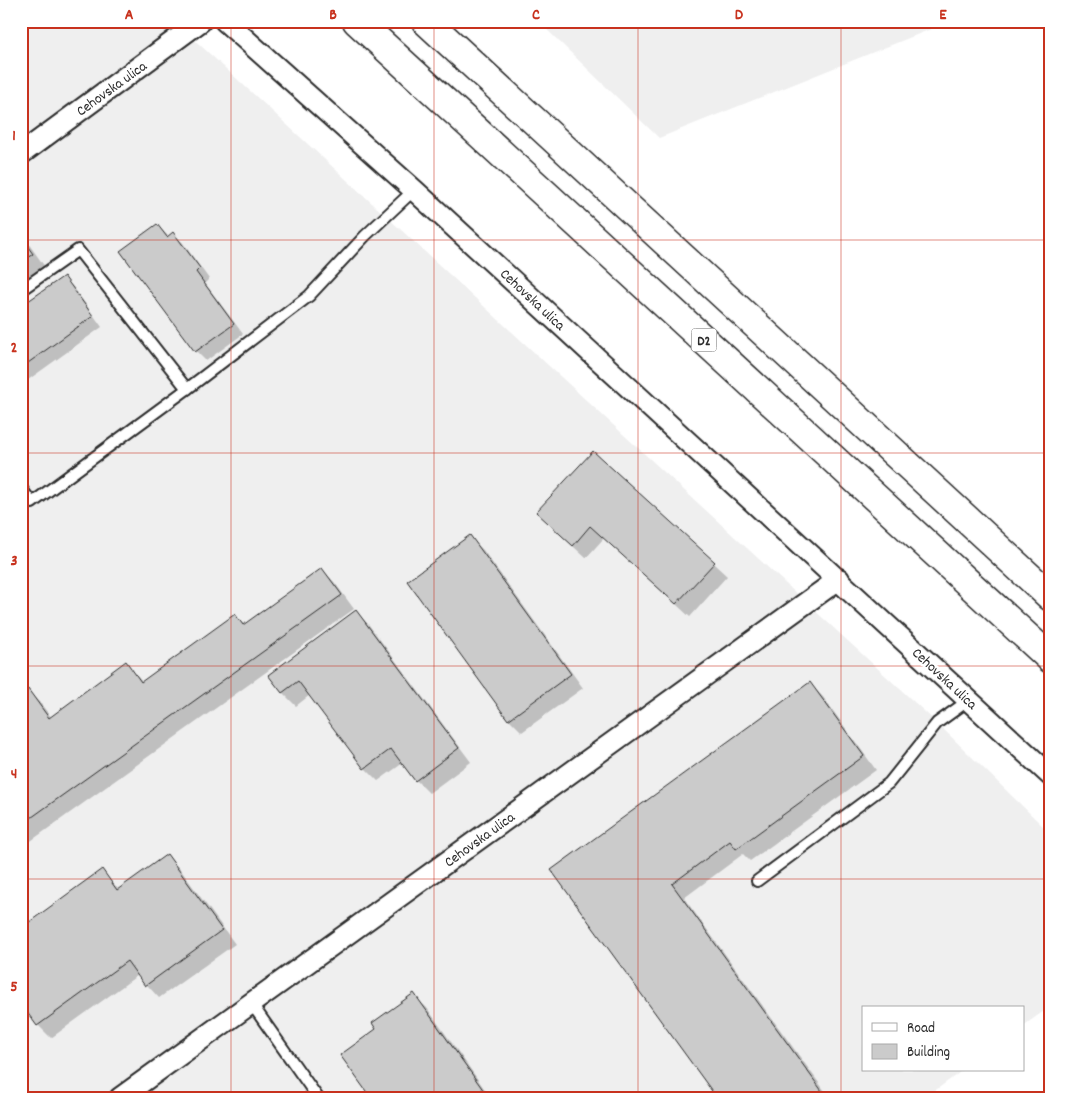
<svg xmlns="http://www.w3.org/2000/svg" width="1072" height="1119" viewBox="0 0 1072 1119" font-family="Dekko,sans-serif">
  <style>
    .built { fill: #efefef }
    .shadow { fill: #0003 }
    .building { fill: #cbcbcb; stroke: #2b2b2b }
    .lines { fill: none; stroke-linecap: round; stroke-linejoin: round }
    .lane-casing { stroke: #2b2b2b; stroke-width: 14 }
    .street-casing { stroke: #2b2b2b; stroke-width: 24 }
    .primary-casing { stroke: #2b2b2b; stroke-width: 31 }
    .lane { stroke: #fff; stroke-width: 10 }
    .street { stroke: #fff; stroke-width: 20 }
    .primary { stroke: #fff; stroke-width: 28 }
    .grid { fill: none; stroke: #c8321e; stroke-width: 1; stroke-opacity: 0.55 }
    .labels { text-anchor: middle; stroke-width: 5; stroke-linejoin: round; paint-order: stroke }
    .shield { fill: #fff; stroke: #6b6b6b; stroke-width: 1 }
    .shield-label { font-size: 14px; font-weight: bold; fill: #2b2b2b }
    .street-label { font-size: 15px; fill: #2b2b2b; stroke: #fff }
    .neatline { fill: none; stroke: #c8321e; stroke-width: 2 }
    .grid-label { font-size: 16px; text-anchor: middle; font-weight: bold; fill: #c8321e }
  </style>
  <rect width="100%" height="100%" fill="#fff"/>
  <filter id="ink" filterUnits="userSpaceOnUse"><feTurbulence type="fractalNoise" baseFrequency=".02" numOctaves="2"/><feDisplacementMap in="SourceGraphic" scale="10" xChannelSelector="R" yChannelSelector="G"/><feConvolveMatrix kernelMatrix="1 2 1 2 8 2 1 2 1" color-interpolation-filters="sRGB"/></filter>
  <g filter="url(#ink)">
    <g class="built">
      <polygon points="21,21 174,21 937,723 1051,834 1051,1006 1023,1026 1023,1008 863,1008 863,1070 963,1070 925,1098 21,1098"/>
      <polygon points="538,21 951,21 659,138"/>
    </g>
    <g class="shadow">
      <polygon points="157,225 169,237 173,233 183,243 209,279 205,283 243,334 206,361 196,351"/>
      <polygon points="21,233 45,267 21,284"/>
      <polygon points="64,278 74,288 102,327 21,385 21,308"/>
      <polygon points="593,453 727,576 690,617 604,538 586,558 551,526"/>
      <polygon points="470,537 483,550 583,688 522,732 509,719"/>
      <polygon points="322,569 335,583 354,609 21,848 21,696 28,691 41,704 51,717 126,663 143,682 235,616 245,625"/>
      <polygon points="356,612 369,625 471,762 429,793 416,780 403,763 378,781 365,768 310,695 296,706 283,693 270,676"/>
      <polygon points="810,684 823,697 876,770 750,861 743,854 684,898 830,1098 718,1098 553,871"/>
      <polygon points="167,856 180,869 235,944 159,998 138,975 51,1038 38,1025 102,871 119,890"/>
      <polygon points="413,995 427,1008 491,1098 372,1098 378,1030"/>
    </g>
    <g class="building">
      <polygon points="157,224 167,237 173,232 200,268 196,272 234,324 195,352 120,251"/>
      <polygon points="21,237 33,254 21,262"/>
      <polygon points="64,276 93,316 21,368 21,306"/>
      <polygon points="593,451 715,562 676,604 590,526 573,546 536,512"/>
      <polygon points="470,535 571,674 508,720 407,581"/>
      <polygon points="322,568 342,595 21,825 21,694 28,689 49,718 126,661 141,682 235,614 243,625"/>
      <polygon points="356,610 459,748 415,781 391,749 364,769 298,681 282,693 268,675"/>
      <polygon points="810,682 864,756 736,849 730,841 672,884 827,1098 717,1098 551,870"/>
      <polygon points="167,854 222,930 145,986 127,961 37,1026 21,1004 21,928 102,869 117,890"/>
      <polygon points="414,993 489,1098 371,1098 340,1055 376,1029 372,1023"/>
    </g>
    <g class="lines">
      <g class="lane-casing">
        <g id="lane">
          <polyline points="21,290 78,250 187,389"/>
          <polyline points="21,488 32,503 187,389 309,296 365,236 414,190"/>
          <polyline points="757,881 889,783 937,723 969,700"/>
          <polyline points="251,1003 318,1098"/>
        </g>
      </g>
      <g class="street-casing">
        <g id="street">
          <polyline points="225,21 414,190 1051,776"/>
          <polyline points="21,154 201,21"/>
          <polyline points="120,1098 839,579"/>
        </g>
      </g>
      <g class="primary-casing">
        <g id="primary">
          <polyline points="357,21 1051,659"/>
          <polyline points="426,21 1051,597"/>
        </g>
      </g>
      <use href="#lane" class="lane"/>
      <use href="#street" class="street"/>
      <use href="#primary" class="primary"/>
    </g>
  </g>
  <path class="grid" d="M231,21V1098M434,21V1098M638,21V1098M841,21V1098M21,240H1051M21,453H1051M21,666H1051M21,879H1051"/>
  <g class="labels">
    <rect class="shield" x="691.5" y="328.5" width="25" height="23" rx="4"/>
    <g class="shield-label">
      <text x="704" y="345">D2</text>
    </g>
    <g class="street-label">
      <text transform="translate(111 88) rotate(-36)" y="5">Cehovska ulica</text>
      <text transform="translate(533 299) rotate(43)" y="5">Cehovska ulica</text>
      <text transform="translate(945 678) rotate(43)" y="5">Cehovska ulica</text>
      <text transform="translate(479 839) rotate(-36)" y="5">Cehovska ulica</text>
    </g>
  </g>
  <rect width="1072" height="1119" fill="none" stroke="#fff" stroke-width="55"/>
  <rect x="862" y="1006" width="162" height="65" fill="#ffffff" stroke="#aaaaaa"/>
  <rect x="872" y="1023" width="25" height="8" fill="#ffffff" stroke="#aaaaaa"/>
  <text x="907" y="1032" font-size="15" fill="#2b2b2b">Road</text>
  <rect x="872" y="1044" width="25" height="15" fill="#cbcbcb" stroke="#aaaaaa"/>
  <text x="907" y="1056" font-size="15" fill="#2b2b2b">Building</text>
  <rect x="28" y="28" width="1016" height="1064" class="neatline"/>
  <g class="grid-label">
    <text x="129" y="19">A</text>
    <text x="333" y="19">B</text>
    <text x="536" y="19">C</text>
    <text x="739" y="19">D</text>
    <text x="943" y="19">E</text>
    <text x="14" y="140">1</text>
    <text x="14" y="352">2</text>
    <text x="14" y="565">3</text>
    <text x="14" y="778">4</text>
    <text x="14" y="991">5</text>
  </g>
</svg>
